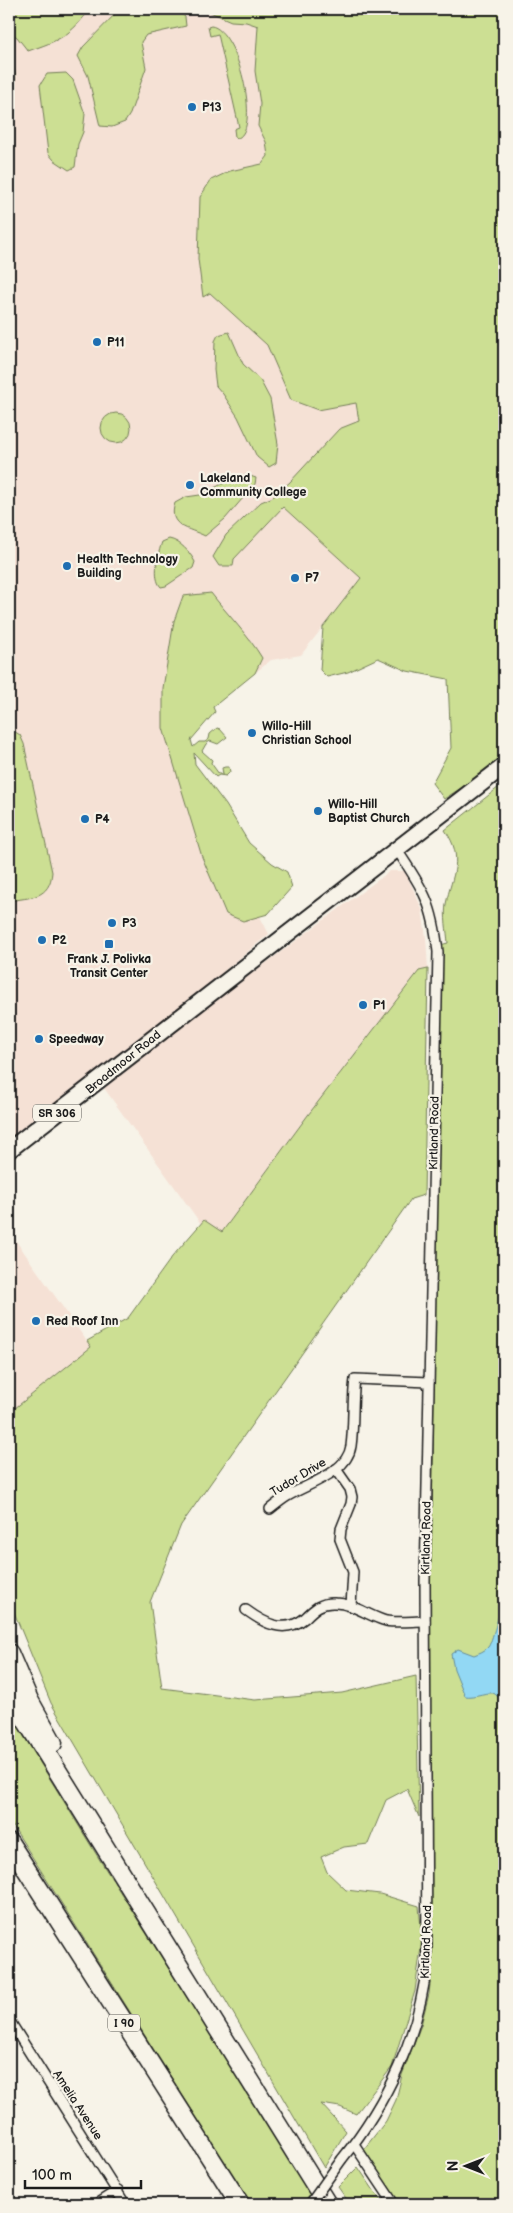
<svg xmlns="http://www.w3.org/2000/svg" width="513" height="2213" viewBox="0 0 513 2213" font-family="'Balsamiq Sans',sans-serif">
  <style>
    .built { fill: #f5e1d5 }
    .green { fill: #ccdf93; stroke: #747e58 }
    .water { fill: #92d8f4; stroke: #638d9e }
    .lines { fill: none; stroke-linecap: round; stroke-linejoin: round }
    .street-casing { stroke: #1c1c1c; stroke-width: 12 }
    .primary-casing { stroke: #1c1c1c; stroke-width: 19 }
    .highway-casing { stroke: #1c1c1c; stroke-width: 21 }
    .street { stroke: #f7f3e8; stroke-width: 9 }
    .primary { stroke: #f7f3e8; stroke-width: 15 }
    .highway { stroke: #f7f3e8; stroke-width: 18 }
    .street-bridge-casing { stroke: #1c1c1c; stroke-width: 12; stroke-linecap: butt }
    .street-bridge { stroke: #f7f3e8; stroke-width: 9 }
    .poi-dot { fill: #1f6fb2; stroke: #f7f3e8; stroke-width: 2 }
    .labels { text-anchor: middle; stroke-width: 4.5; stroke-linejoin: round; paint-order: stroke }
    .shield { fill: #f7f3e8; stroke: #5e5c59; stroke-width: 1 }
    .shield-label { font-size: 11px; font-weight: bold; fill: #1c1c1c }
    .poi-label { font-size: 12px; font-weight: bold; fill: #1c1c1c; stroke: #f7f3e8; text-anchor: start }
    .street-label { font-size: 12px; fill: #1c1c1c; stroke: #f7f3e8 }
  </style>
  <rect width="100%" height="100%" fill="#f7f3e8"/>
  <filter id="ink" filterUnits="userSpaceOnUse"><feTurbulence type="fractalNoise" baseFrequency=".02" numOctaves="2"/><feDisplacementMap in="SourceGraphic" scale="10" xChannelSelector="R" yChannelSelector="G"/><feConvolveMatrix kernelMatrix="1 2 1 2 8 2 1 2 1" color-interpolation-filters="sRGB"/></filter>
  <g filter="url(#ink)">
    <g class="built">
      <polygon points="9,9 279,9 384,549 301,655 271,660 169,742 269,934 197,994 209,1005 390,871 405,871 422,909 426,938 428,969 419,971 308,1115 221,1233 204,1220 201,1224 104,1088 9,1159"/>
      <polygon points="9,1231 91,1347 10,1414 9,1413"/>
    </g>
    <g class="green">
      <path d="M9,9H90C70,36 60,40 28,51L17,37L9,32Z"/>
      <polygon points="120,9 176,9 185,17 186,26 146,35 141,42 146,68 130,114 125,122 112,127 100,126 88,76 78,56 83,47"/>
      <polygon points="203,9 504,9 504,760 444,799 432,783 451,748 448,679 407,671 378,658 348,672 327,677 320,670 323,627 361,578 283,507 234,559 233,566 219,566 213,557 226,535 261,502 273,497 290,482 339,429 359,421 356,403 318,410 291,400 267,345 210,293 203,297 198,259 200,197 211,180 230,171 262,164 268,156 266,142 258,126 260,104 255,71 258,26 246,22 231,21"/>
      <path d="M211,26C238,29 261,128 238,138L235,137L234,129L239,127L218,34L210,36L208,27Z"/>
      <path d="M9,59C18,72 17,86 9,100Z"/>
      <polygon points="66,73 73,80 85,114 83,132 78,144 75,167 69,170 54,160 48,153 40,85 47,74"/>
      <polygon points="229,332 243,364 260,380 270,399 278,444 276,463 269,467 257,457 238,417 223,394 216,386 214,370 215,341 218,335"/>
      <circle cx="116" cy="428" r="15"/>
      <path d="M247,475L256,478L255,484L225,519L205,536C189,528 167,527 175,503L186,497L200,495L236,477Z"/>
      <path d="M169,539C180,541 190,552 195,562L193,568L166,586L161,587C152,578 158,553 162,542Z"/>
      <path d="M211,593C227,614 249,636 262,658L255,673L213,707L215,712L191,740L193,747L199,742H205L209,739L210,734L217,728L220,729L227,737L218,744L210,741L206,744L202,751L212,760L211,763L219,774H223L222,768L225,767H229L230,772L226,776L219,775L216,777L194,753L195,764L226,805L249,843L272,863L287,872L292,887L268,914L243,921L226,914L202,857L163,728V688L174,621L183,596Z"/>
      <path d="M9,728L20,735L24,744L52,872C50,899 31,897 9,901Z"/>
      <path d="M504,783V2204H399L364,2149L386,2121L396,2100L402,2075L421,2025L429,1994L432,1966L431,1773L428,1654H430L429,1607L432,1530L440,945L448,943C447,930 444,917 446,904C452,874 465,859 445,830Z"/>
      <polygon points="428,969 424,1195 411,1199 181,1525 150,1602 162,1688 255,1700 342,1693 416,1676 419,1817 407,1789 386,1800 368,1844 344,1847 321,1857 327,1872 346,1890 380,1894 419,1906 422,1940 415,1991 392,2067 356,2114 340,2107 321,2104 346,2131 324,2168 51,1703 9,1600 9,1413 91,1347 87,1341 128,1318 172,1257 204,1220 222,1232 308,1115 419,971"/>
      <polygon points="9,1712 98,1857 311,2193 302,2204 251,2204 9,1820"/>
      <polygon points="358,2167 383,2204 350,2204 338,2187"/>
    </g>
    <path class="water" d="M504,1601V1704C501,1701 499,1697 495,1694C490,1690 474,1698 465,1696L454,1669L451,1654L458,1649L474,1655C479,1653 485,1651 488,1647C492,1643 499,1611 504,1601Z"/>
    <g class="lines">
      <g class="street-casing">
        <g id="street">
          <polyline points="336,1469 350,1489 352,1497 351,1504 341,1529 340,1539 353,1572 351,1606"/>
          <path d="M270,1509C275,1505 280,1501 286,1497C306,1484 347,1474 351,1446C354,1424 352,1401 355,1379L429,1382"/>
          <path d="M246,1610C264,1623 284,1635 305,1618C314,1609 321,1602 335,1603C353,1603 368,1616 386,1621C398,1623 413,1621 425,1621"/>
          <polyline points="9,2020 125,2204"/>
          <polyline points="354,2144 394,2204"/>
          <path d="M342,2159C387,2103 420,2034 427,1962L425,1581L438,952C433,904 424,890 397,850"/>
          <polyline points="96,2204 118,2190"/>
        </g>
      </g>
      <g class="primary-casing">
        <polyline id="primary" points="9,1150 504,766"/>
      </g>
      <g class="highway-casing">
        <g id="highway">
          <polyline points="9,1653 29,1700 53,1743"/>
          <polyline points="9,1693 327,2204"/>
          <polyline points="9,1842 240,2204"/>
        </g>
      </g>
      <use href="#street" class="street"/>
      <use href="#primary" class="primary"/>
      <use href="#highway" class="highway"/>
      <g class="street-bridge-casing">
        <polyline id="street-bridge" points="310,2204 342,2159"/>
      </g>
      <use href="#street-bridge" class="street-bridge"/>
    </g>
  </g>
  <g class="poi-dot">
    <circle cx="192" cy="107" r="5"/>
    <circle cx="97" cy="342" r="5"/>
    <circle cx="190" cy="485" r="5"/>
    <circle cx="67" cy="566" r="5"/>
    <circle cx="295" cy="578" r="5"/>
    <circle cx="252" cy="733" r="5"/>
    <circle cx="318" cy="811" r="5"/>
    <circle cx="85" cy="819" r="5"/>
    <circle cx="112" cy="923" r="5"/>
    <circle cx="42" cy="940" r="5"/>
    <rect x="104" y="939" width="10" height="10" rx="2.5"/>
    <circle cx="363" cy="1005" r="5"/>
    <circle cx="39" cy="1039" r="5"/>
    <circle cx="36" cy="1321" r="5"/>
  </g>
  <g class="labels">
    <g class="shield">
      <rect x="33" y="1104.5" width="48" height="17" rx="4"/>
      <rect x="108" y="2014.5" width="32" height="17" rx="4"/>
    </g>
    <g class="shield-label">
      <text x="57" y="1117">SR 306</text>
      <text x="124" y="2027">I 90</text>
    </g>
    <g class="poi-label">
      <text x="202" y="111">P13</text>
      <text x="107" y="346">P11</text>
      <text x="200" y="482">Lakeland<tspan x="200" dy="14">Community College</tspan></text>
      <text x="77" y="563">Health Technology<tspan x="77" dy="14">Building</tspan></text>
      <text x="305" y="582">P7</text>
      <text x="262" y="730">Willo-Hill<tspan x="262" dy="14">Christian School</tspan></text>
      <text x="328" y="808">Willo-Hill<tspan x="328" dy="14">Baptist Church</tspan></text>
      <text x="95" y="823">P4</text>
      <text x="122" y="927">P3</text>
      <text x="52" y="944">P2</text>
      <text x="109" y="963" text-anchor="middle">Frank J. Polivka<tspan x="109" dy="14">Transit Center</tspan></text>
      <text x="373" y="1009">P1</text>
      <text x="49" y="1043">Speedway</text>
      <text x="46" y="1325">Red Roof Inn</text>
    </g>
    <g class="street-label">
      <text transform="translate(123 1062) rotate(-39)" y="4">Broadmoor Road</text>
      <text transform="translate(434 1133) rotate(-89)" y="4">Kirtland Road</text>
      <text transform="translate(298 1477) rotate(-31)" y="4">Tudor Drive</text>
      <text transform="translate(426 1538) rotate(-89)" y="4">Kirtland Road</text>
      <text transform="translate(426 1942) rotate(-88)" y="4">Kirtland Road</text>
      <text transform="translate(78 2105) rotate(57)" y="4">Amelia Avenue</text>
    </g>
  </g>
  <rect width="513" height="2213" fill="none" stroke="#f7f3e8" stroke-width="30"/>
  <rect x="15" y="15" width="483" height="2183" fill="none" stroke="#1c1c1c" stroke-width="2" filter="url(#ink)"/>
  <g transform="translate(466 2166) rotate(270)" stroke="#f7f3e8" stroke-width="4" paint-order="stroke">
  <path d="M0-4L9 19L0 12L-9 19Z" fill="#1c1c1c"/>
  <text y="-8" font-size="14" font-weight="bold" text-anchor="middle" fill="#1c1c1c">N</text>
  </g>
  <path d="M25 2180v8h116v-8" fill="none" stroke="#1c1c1c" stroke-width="2.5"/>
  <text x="32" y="2180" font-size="15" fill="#1c1c1c" stroke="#f7f3e8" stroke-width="4" paint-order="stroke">100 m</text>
</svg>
